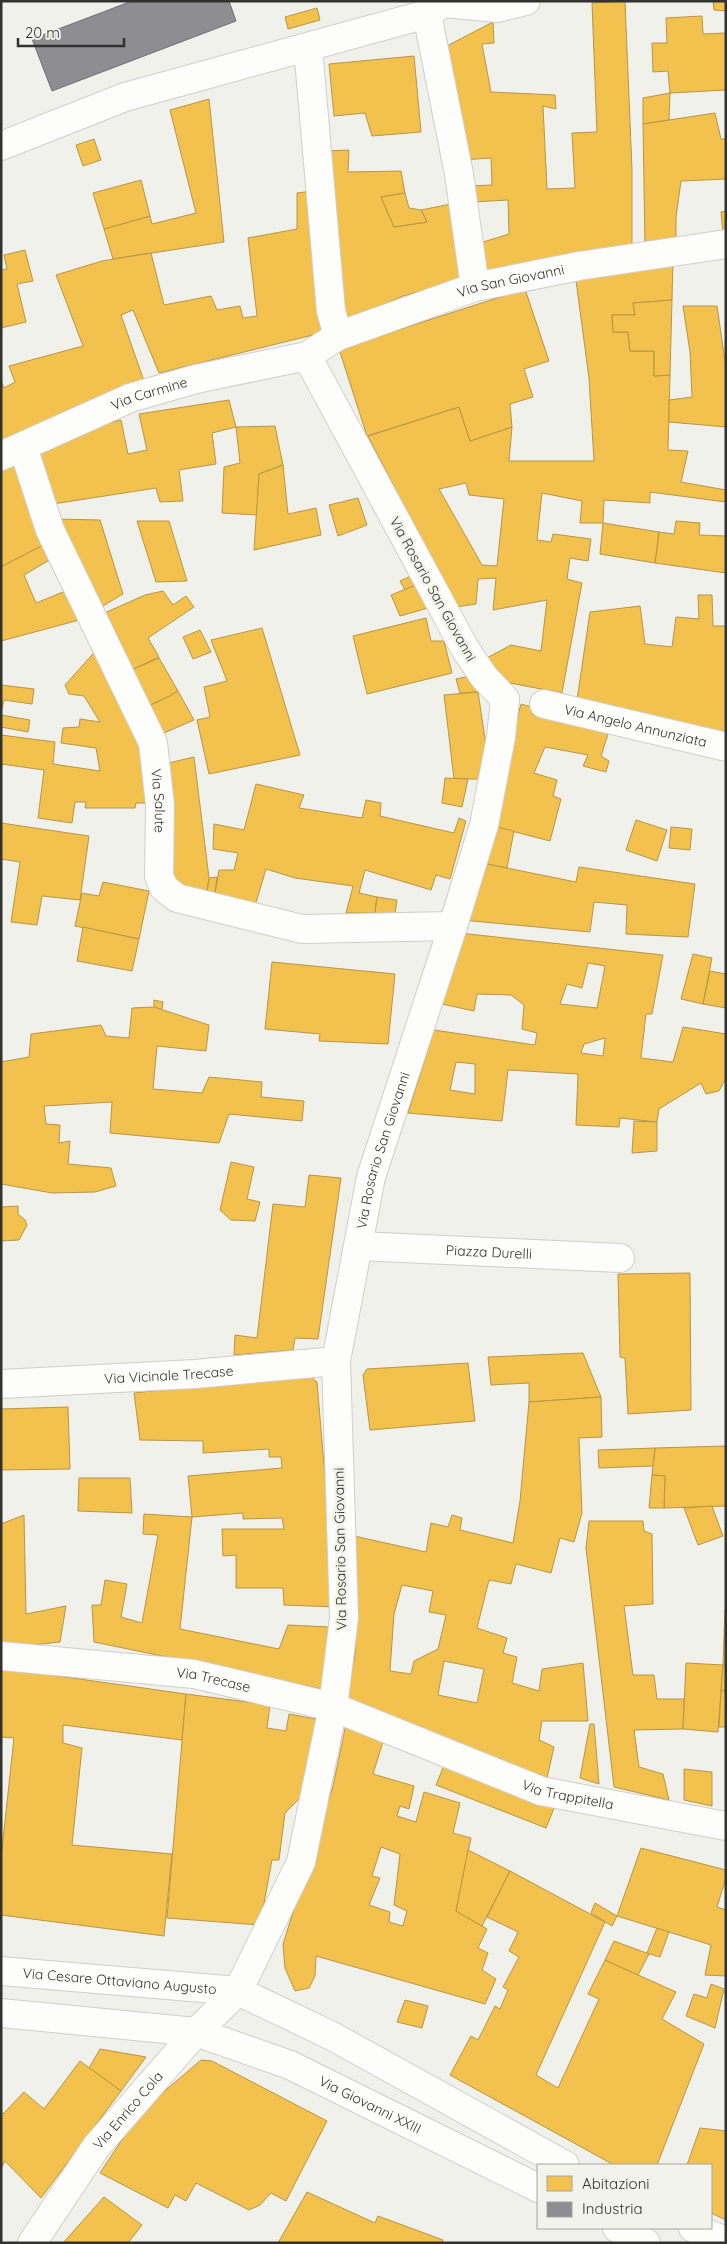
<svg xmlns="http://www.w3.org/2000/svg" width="727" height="2244" viewBox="0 0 727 2244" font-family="Quicksand,sans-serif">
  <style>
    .homes { fill: #f2c14e; stroke: #b89645; fill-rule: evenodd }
    .industry { fill: #8d8d92; stroke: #727274 }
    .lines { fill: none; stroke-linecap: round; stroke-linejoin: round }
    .street-casing { stroke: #cecfcb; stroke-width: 30 }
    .street { stroke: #fdfdfc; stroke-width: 28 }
    .labels { text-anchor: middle; stroke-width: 5; stroke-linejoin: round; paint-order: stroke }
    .street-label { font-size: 14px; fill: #32332f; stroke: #f2f3ea }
  </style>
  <rect width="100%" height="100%" fill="#f1f1ec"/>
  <g class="homes">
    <polygon points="625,1 632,170 632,246 482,278 480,243 509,234 508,200 473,202 469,186 492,185 491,158 461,160 443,48 493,22 494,43 482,44 491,92 555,95 556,109 543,106 547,189 575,188 572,133 597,132 592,3"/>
    <polygon points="713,1 726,1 726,11 714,10"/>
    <polygon points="317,8 320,20 288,29 285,17"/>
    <polygon points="702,16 703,34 726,33 726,90 670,93 668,71 653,72 652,43 667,43 666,18"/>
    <polygon points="414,56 421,132 372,136 365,113 334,116 329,64"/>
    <polygon points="670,93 669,120 643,124 643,98"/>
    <polygon points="209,99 224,242 113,259 104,229 150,216 152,224 196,213 170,110"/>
    <polygon points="715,113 721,139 726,139 726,179 681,181 676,217 676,241 645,246 643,124"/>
    <polygon points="94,139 101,160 83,166 76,145"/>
    <polygon points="349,150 348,172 401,171 405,193 381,197 394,227 427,222 421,210 456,203 462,280 403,296 343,323 326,151"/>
    <polygon points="141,180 150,216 104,229 93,193"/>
    <polygon points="312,191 321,333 159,373 133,310 121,315 144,381 1,444 1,381 4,388 15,382 9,366 83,346 56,275 102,261 151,253 164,305 211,296 217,310 240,306 243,318 257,316 248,238 297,229 297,193"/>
    <polygon points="405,193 409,208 421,210 427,222 394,227 381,197"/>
    <polygon points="726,211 726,233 723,234 721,212"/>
    <polygon points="25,250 33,281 17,284 26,322 1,328 1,270 7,269 4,255"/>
    <path d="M673,259L672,300L633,303L635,315H612L613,332H628L630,351H654V376L670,375L668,450L688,451L681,482L726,490V502L650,492V503L604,500L603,523H580L582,501L542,493L537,540L551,542L553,534L591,539L588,561L570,558L567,579L582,583L562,693L489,679L481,661L511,645L541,651L547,600L493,610L496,578L478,579L476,604L456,607L368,436L459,407L470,441L512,427L509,461H594L589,378L575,273ZM466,483L469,495L504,499L497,566L482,565L439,489Z"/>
    <polygon points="525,289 549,361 524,369 533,397 510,404 512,427 470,441 459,407 367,436 339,349"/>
    <polygon points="672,300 670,375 654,376 654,351 630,351 628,332 613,332 612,315 635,315 633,303"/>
    <polygon points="683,306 717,306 726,368 726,427 669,422 669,400 692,397 690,352"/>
    <polygon points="229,400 236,427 212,433 216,464 179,470 183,501 160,502 156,488 53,504 36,454 89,428 121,420 128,454 147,450 139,414"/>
    <polygon points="275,426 283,465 259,474 257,515 222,513 224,467 240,463 236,427"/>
    <polygon points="12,460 47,543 1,567 1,465"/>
    <polygon points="283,465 288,514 316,508 321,535 254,550 259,474"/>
    <polygon points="358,498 367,525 338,536 329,505"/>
    <polygon points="56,519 100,520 123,594 96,610"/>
    <polygon points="137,521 169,521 187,581 156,582"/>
    <polygon points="676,521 700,523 699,535 726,536 726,573 655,563 659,532 674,534"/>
    <polygon points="603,523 659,532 655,563 600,554"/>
    <polygon points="47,543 53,558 24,575 36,603 68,590 83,619 1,641 1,567"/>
    <polygon points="434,565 439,575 405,590 400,581"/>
    <polygon points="423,582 435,606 400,616 391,595"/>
    <polygon points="163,591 173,605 186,596 194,607 148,638 159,657 127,672 100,615 145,595"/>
    <polygon points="698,595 712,595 713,626 725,626 726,623 726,733 577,700 590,612 640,606 645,644 672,647 676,617 699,619"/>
    <polygon points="426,618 431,641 444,641 452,673 367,694 353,636"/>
    <polygon points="262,628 300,755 209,774 197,720 210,717 204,687 227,681 211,640"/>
    <polygon points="200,630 211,652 193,659 183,637"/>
    <polygon points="99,647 146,750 150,803 136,803 135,808 85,808 86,802 75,802 72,823 38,818 44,770 1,764 1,735 55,742 53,764 100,771 96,748 61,743 63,728 79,727 80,719 100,722 84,696 69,694 65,685"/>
    <polygon points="159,658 178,691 168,697 144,708 127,672"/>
    <polygon points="470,676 478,692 460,693 456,679"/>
    <polygon points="1,685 34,689 32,704 4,700 1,713"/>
    <polygon points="178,691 194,720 157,736 144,708 168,697"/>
    <polygon points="478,692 491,779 454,779 444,695"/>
    <polygon points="521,704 610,728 601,756 609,761 606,772 583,766 588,755 545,747 534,773 557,780 553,796 561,799 550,841 488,825"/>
    <polygon points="1,715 30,720 28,732 1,727"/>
    <polygon points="194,757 209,878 206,899 181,890 171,878 160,765"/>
    <polygon points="445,778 468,779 462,807 442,803"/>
    <polygon points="256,784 304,795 299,808 362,818 366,800 381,803 380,816 454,833 459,818 466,821 450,879 436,875 431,890 365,870 359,893 377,897 375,913 346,913 353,886 295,878 266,869 255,906 214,900 219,870 234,870 238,853 213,849 214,824 244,830"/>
    <polygon points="636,820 667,830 657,861 626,850"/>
    <polygon points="1,823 89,836 80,900 42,896 37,925 11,922 20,862 1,859"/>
    <polygon points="488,825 514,831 507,868 477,862"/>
    <polygon points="671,827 692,829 690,850 669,848"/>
    <polygon points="477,862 576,882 579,867 695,884 688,937 626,934 627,905 594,902 590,932 462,920"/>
    <polygon points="217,877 214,900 206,899 209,878"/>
    <polygon points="103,882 149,891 139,939 75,926 82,893 99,896"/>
    <polygon points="377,897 397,900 395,914 375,913"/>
    <polygon points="83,927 139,939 132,971 77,961"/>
    <path d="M459,933L663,955L652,1014H646L641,1058L673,1062L683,1027L726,1034V1078L719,1091L706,1094L701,1083L659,1109L657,1122L620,1118L619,1127L576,1125L578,1074L508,1070L502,1121L408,1113L434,1030L535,1045L537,1033L522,1029L524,1005L511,995L477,994L474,1011L442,1004ZM588,963L605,966L597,1008L560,1004L567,984L582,988ZM605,1038L603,1056L581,1053L584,1044ZM456,1062L475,1064V1094L450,1090Z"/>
    <polygon points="693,954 712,958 703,1004 681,999"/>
    <polygon points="272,962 395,974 388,1044 319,1041 320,1034 265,1029"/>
    <polygon points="710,971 726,974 726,1008 703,1004"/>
    <polygon points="154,1000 163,1002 162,1010 154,1007"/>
    <polygon points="154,1007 209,1025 206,1051 157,1046 153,1089 202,1093 209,1077 262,1082 261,1097 304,1101 302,1121 229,1114 219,1143 110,1133 112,1102 44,1106 46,1124 60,1125 59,1143 70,1141 68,1164 111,1168 116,1186 95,1192 52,1193 1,1184 1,1062 29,1057 31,1034 101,1025 106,1036 129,1038 132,1008"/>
    <polygon points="634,1121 657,1122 657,1151 632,1153"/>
    <polygon points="231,1162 254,1167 247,1199 260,1202 255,1221 231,1220 220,1210"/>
    <polygon points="309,1175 341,1178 318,1339 295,1338 293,1350 234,1355 235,1335 257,1338 273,1204 305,1207"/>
    <polygon points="18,1206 18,1214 25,1220 27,1225 19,1240 1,1241 1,1207"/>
    <polygon points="690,1273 691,1410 628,1414 625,1358 620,1357 618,1274"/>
    <polygon points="583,1353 601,1397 529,1402 529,1383 491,1385 488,1357"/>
    <polygon points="468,1363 475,1421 370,1430 363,1375 367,1369"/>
    <polygon points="308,1374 317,1382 336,1607 284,1605 283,1588 236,1588 236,1555 223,1556 222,1529 284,1529 282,1518 243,1519 243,1513 192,1517 188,1476 282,1468 281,1457 269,1457 269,1449 203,1453 203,1441 140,1440 134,1393"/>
    <path d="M601,1397L602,1437L579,1438L582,1513L574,1542L560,1538L551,1573L516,1564L511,1584L489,1580L477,1628L507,1638L503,1653L517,1657L512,1683L539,1691L542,1669L583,1663L588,1721H542L539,1740L554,1747L547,1778L502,1767L345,1698L355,1656L354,1536L426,1552L431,1523L448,1527L452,1515L462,1518L460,1530L513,1543L520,1501L529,1402ZM402,1585L433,1591L429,1612L446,1615L438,1649L414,1661L411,1674L390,1671L394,1614ZM444,1661L484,1669L477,1703L438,1695Z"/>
    <polygon points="68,1407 70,1469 1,1470 1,1474 1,1409"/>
    <polygon points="726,1446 726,1506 664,1508 665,1476 652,1475 655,1448"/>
    <polygon points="655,1448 653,1466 599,1468 598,1450"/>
    <polygon points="652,1475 665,1476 664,1508 649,1508"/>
    <polygon points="79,1478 130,1478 132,1513 78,1511"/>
    <polygon points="712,1506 723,1536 698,1545 684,1508"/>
    <polygon points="144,1514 192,1517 180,1629 279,1649 288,1625 329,1627 327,1690 94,1642 92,1605 101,1605 105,1580 127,1584 121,1617 142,1623 158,1535 143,1534"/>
    <polygon points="24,1515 26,1614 66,1606 60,1642 31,1645 1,1643 1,1524"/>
    <polygon points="589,1521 643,1521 644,1531 652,1534 653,1604 624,1606 633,1675 654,1675 657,1699 684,1699 683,1729 634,1730 639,1767 663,1774 669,1800 614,1787 586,1548"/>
    <polygon points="725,1609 726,1609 726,1665 723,1665"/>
    <polygon points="686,1663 723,1665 718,1732 683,1729"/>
    <polygon points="723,1665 726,1665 726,1691 721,1691"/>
    <polygon points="1,1668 186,1694 182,1740 63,1725 63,1743 82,1748 72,1845 172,1854 164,1936 1,1915 1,1858 14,1738 1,1737"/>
    <polygon points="721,1691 726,1691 726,1727 719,1727"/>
    <polygon points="186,1694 270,1705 267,1728 286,1731 289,1714 321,1720 311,1787 285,1813 279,1860 272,1860 260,1925 167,1918"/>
    <path d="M346,1724L385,1735L373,1774L414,1786L409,1809L400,1806L397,1816L416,1822L424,1792L460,1803L453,1833L471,1838L456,1911L487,1929L478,1948L488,1953L482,1970L496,1979L485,2004L316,1956L315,1976L309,1988L295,1991L285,1968L283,1944L333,1786ZM381,1847L400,1854L394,1905L407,1911L403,1926L389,1922L390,1912L369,1905L380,1878L372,1876Z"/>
    <polygon points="590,1724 594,1724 599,1784 580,1778"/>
    <polygon points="447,1758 557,1801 546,1828 436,1785"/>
    <polygon points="684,1769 712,1772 712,1806 684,1800"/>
    <polygon points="641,1848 726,1870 726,1878 717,1907 726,1910 726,1976 705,1975 711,1945 617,1916"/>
    <polygon points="468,1850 510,1871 482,1926 456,1911"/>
    <polygon points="510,1871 605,1922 536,2075 558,2088 599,1999 588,1994 605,1960 676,1992 662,2019 704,2044 657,2165 614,2165 450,2075 471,2036 478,2040 495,2006 500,2009 508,1990 503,1987 519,1957 509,1951 518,1932 487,1917"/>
    <polygon points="595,1903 617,1916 612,1926 591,1913"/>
    <polygon points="657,1928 669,1932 660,1957 647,1953"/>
    <polygon points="614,1941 649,1954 638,1975 605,1960"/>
    <polygon points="711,1984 724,1989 715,2028 686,2016 694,1994 707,1998"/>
    <polygon points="405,2000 428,2006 422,2028 397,2022"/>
    <polygon points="100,2049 146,2057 121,2091 89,2068"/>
    <polygon points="201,2060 212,2061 327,2121 286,2201 271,2193 260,2205 249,2210 196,2183 186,2201 175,2195 168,2208 100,2173 131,2126 160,2095"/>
    <polygon points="80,2061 121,2091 41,2198 5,2161 1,2169 1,2112 3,2114 24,2092 44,2109"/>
    <polygon points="700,2128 726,2131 726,2220 711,2213 711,2165 687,2165"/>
    <polygon points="307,2192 375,2223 378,2216 443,2240 442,2243 278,2243"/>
    <polygon points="104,2197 142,2225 128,2243 63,2243"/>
  </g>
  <polygon class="industry" points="132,1 229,1 236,21 52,91 32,39"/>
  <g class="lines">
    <g class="street-casing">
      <g id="street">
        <polyline points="427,14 459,174 475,287"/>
        <polyline points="308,48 331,311 338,336"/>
        <polyline points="1,146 125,97 427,14 444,3 497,8 526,1"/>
        <path id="s1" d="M23,447L50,530L153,743L160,805L159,876L164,888L177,898L302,929L453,926"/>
        <path id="s2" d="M1,456L130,398L196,379L307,356L338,336L475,287L579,266L726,244"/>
        <path id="s3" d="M544,704L726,747"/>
        <path id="s4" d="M359,1246L620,1258"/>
        <path id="s5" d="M1,1384L195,1374L336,1361"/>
        <path id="s6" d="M1,1656L194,1674L333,1707L541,1791L726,1826"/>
        <path id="s7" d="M1,1971L238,1991L332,2036L565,2165"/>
        <path id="s8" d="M1,2013L196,2032L290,2065L538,2188"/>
        <polyline points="617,2228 646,2243"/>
        <polyline points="693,2228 726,2241"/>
        <path id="s9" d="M32,2243L96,2147L196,2032L238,1991L301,1862L333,1707L344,1618L336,1361L371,1177L453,926L484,825L501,737L505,699L484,677L464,647L307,356"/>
      </g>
    </g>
    <use href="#street" class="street"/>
  </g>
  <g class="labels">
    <g class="street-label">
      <text dy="5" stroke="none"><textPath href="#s2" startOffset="542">Via San Giovanni</textPath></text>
      <text dy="5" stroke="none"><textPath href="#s2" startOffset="161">Via Carmine</textPath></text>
      <text transform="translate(433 589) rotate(61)" y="5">Via Rosario San Giovanni</text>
      <text dy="5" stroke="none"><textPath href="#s3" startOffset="94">Via Angelo Annunziata</textPath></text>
      <text dy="5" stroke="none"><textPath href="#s1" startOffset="382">Via Salute</textPath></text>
      <text dy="5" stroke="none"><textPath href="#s9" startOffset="1191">Via Rosario San Giovanni</textPath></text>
      <text dy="5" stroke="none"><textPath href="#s4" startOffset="130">Piazza Durelli</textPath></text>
      <text dy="5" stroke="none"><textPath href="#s5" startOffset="168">Via Vicinale Trecase</textPath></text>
      <text transform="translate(340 1549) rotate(-91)" y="5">Via Rosario San Giovanni</text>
      <text dy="5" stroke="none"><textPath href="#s6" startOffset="214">Via Trecase</textPath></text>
      <text dy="5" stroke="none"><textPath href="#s6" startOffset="588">Via Trappitella</textPath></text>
      <text dy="5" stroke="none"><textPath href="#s7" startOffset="119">Via Cesare Ottaviano Augusto</textPath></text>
      <text dy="5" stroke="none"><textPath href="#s8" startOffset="385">Via Giovanni XXIII</textPath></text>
      <text dy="5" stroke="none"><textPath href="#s9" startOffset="164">Via Enrico Cola</textPath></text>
    </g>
  </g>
  <rect width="727" height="2244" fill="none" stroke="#32332f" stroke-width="5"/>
  <rect x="537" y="2164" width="175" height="65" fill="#f2f3ea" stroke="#a5a69f"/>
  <rect x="547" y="2176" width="25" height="15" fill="#f2c14e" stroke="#a5a69f"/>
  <text x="582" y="2189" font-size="15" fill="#32332f">Abitazioni</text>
  <rect x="547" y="2202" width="25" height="15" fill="#8d8d92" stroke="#a5a69f"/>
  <text x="582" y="2214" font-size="15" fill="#32332f">Industria</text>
  <path d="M18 38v8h106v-8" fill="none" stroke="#32332f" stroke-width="2.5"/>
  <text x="25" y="38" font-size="15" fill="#32332f" stroke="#f2f3ea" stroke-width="4" paint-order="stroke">20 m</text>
</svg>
